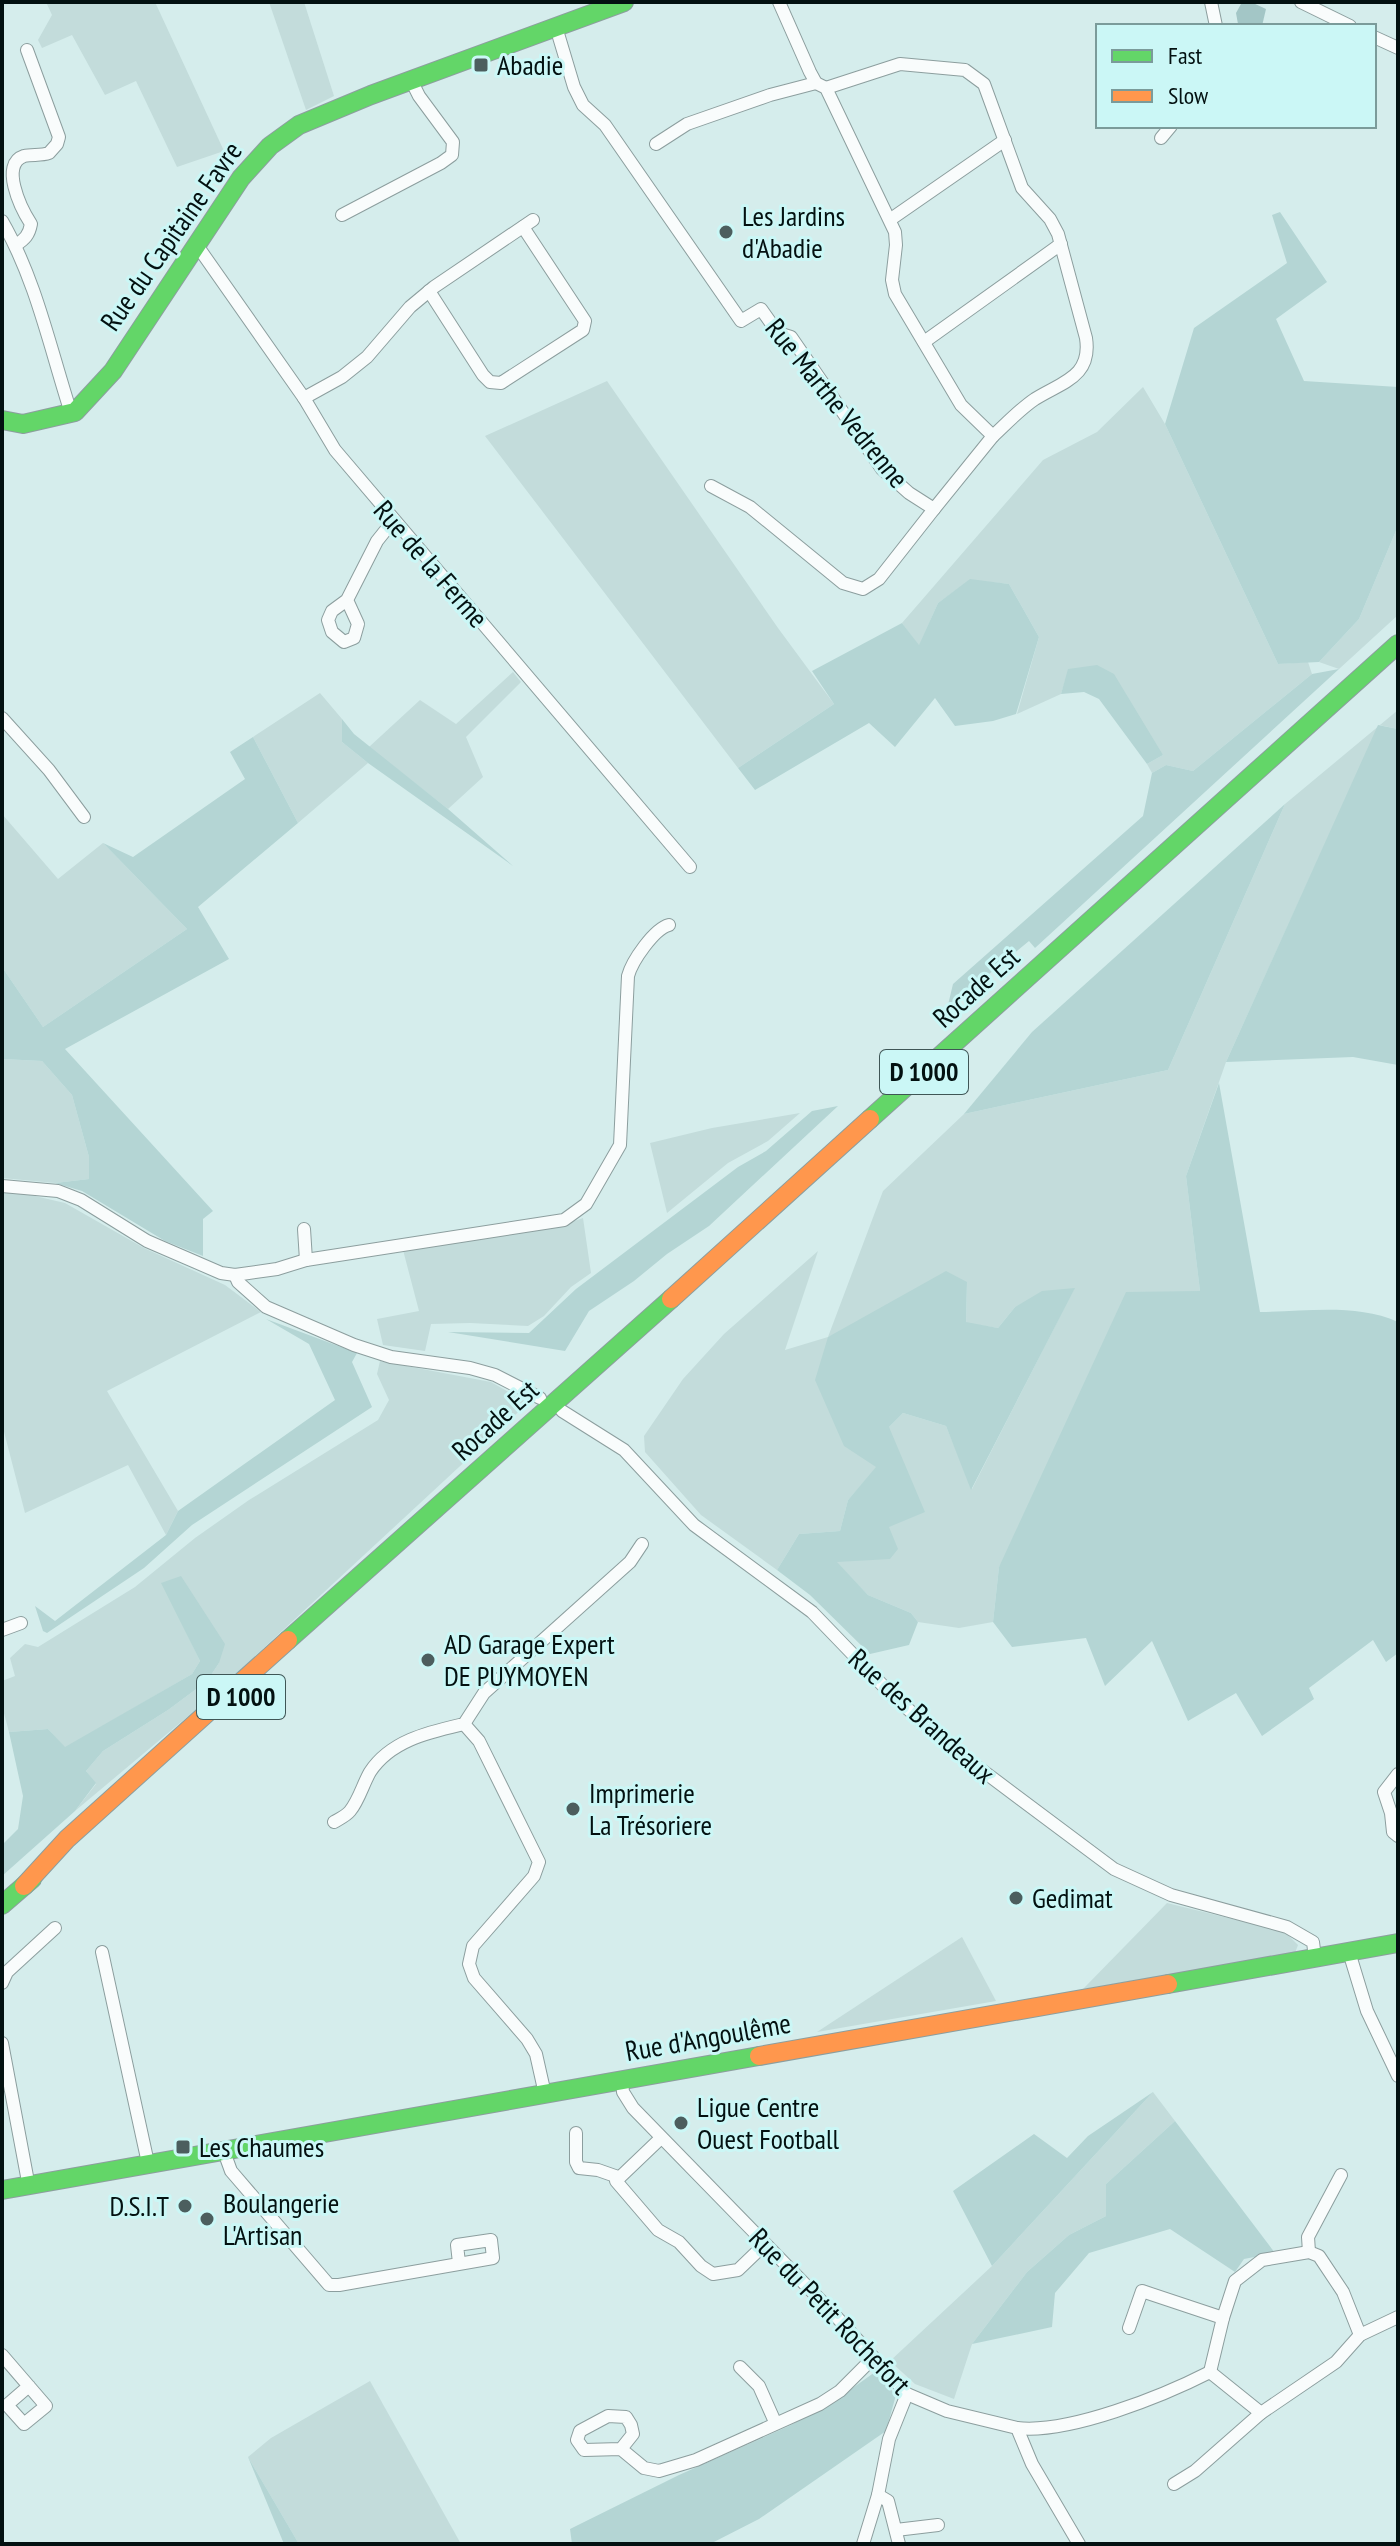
<svg xmlns="http://www.w3.org/2000/svg" width="1400" height="2546" viewBox="0 0 1400 2546" font-family="'PT Sans Narrow',sans-serif">
  <style>
    .green { fill: #c3dcdb }
    .forest { fill: #b4d5d4 }
    .water { fill: #a3c6c6 }
    .lines { fill: none; stroke-linecap: round; stroke-linejoin: round }
    .street-casing { stroke: #8c9e9e; stroke-width: 14 }
    .fast-casing { stroke: #8c9e9e; stroke-width: 20 }
    .slow-casing { stroke: #8c9e9e; stroke-width: 20 }
    .street { stroke: #f9fcfc; stroke-width: 12 }
    .fast { stroke: #63d668; stroke-width: 18 }
    .slow { stroke: #ff974d; stroke-width: 18 }
    .poi-dot { fill: #4c5e5e; stroke: #cbf7f6; stroke-width: 3 }
    .labels { text-anchor: middle; stroke-width: 6; stroke-linejoin: round; paint-order: stroke }
    .shield { fill: #cbf7f6; stroke: #3f5656; stroke-width: 2 }
    .shield-label { font-size: 26px; font-weight: bold; fill: #031111 }
    .poi-label { font-size: 28px; fill: #031111; stroke: #cbf7f6; text-anchor: start }
    .street-label { font-size: 28px; fill: #031111; stroke: #cbf7f6 }
  </style>
  <rect width="100%" height="100%" fill="#d5edec"/>
  <g class="green">
    <polygon points="46,2 155,2 224,151 177,167 136,81 105,95 72,35 42,48 38,40 52,15"/>
    <polygon points="269,2 304,2 334,96 306,110"/>
    <polygon points="607,381 778,628 834,704 738,768 485,436"/>
    <polygon points="1143,387 1165,424 1278,664 1308,662 1312,674 1193,771 1166,765 1152,773 1147,764 1163,755 1069,669 1061,694 1017,714 1039,637 1009,584 970,580 938,603 919,646 902,623 1043,460 1097,432"/>
    <polygon points="1398,526 1398,615 1339,669 1319,662 1359,619"/>
    <polygon points="513,672 521,682 466,737 483,777 448,809 369,747 420,700 456,724"/>
    <polygon points="320,693 342,719 342,742 368,763 298,823 253,737"/>
    <polygon points="1398,710 1398,729 1379,725 1226,1062 1186,1176 1200,1291 999,1567 993,1622 959,1628 918,1622 911,1613 868,1595 836,1562 889,1527 889,1427 903,1413 946,1426 972,1489 1074,1289 1015,1307 998,1328 966,1323 967,1282 828,1337 877,1467 848,1500 840,1531 799,1534 777,1570 701,1515 645,1452 644,1436 683,1379 724,1334 818,1251 785,1350 828,1337 883,1191 964,1114 1168,1070 1285,804"/>
    <polygon points="2,814 58,879 103,843 187,929 43,1027 2,967"/>
    <polygon points="2,1059 42,1061 72,1095 89,1157 89,1179 55,1183 2,1178"/>
    <polygon points="800,1113 768,1141 728,1163 667,1213 650,1143 712,1128"/>
    <polygon points="2,1192 22,1193 65,1203 144,1248 225,1285 261,1312 107,1391 178,1511 166,1535 128,1465 25,1513 2,1424"/>
    <polygon points="583,1218 591,1273 571,1287 544,1316 528,1326 470,1323 431,1324 425,1351 383,1345 377,1319 419,1311 403,1250 560,1226"/>
    <polygon points="380,1361 491,1382 528,1403 211,1697 75,1811 96,1784 86,1771 103,1751 168,1710 207,1681 219,1663 162,1582 200,1661 192,1674 65,1748 48,1729 9,1732 2,1706 2,1681 15,1676 10,1658 25,1644 38,1647 135,1587 195,1538 249,1500 378,1420 389,1400 377,1374"/>
    <polygon points="1167,1903 1285,1932 1298,1945 1295,1953 1083,1989"/>
    <polygon points="962,1937 996,2001 817,2032"/>
    <polygon points="1153,2092 1175,2121 1106,2184 1106,2216 1069,2235 1027,2272 972,2344 954,2399 915,2384 890,2361 992,2266"/>
    <polygon points="370,2381 461,2544 299,2544 248,2457 271,2438"/>
  </g>
  <g class="forest">
    <polygon points="1280,212 1327,282 1276,319 1304,381 1398,387 1398,526 1359,619 1319,662 1278,664 1165,424 1194,328 1287,263 1272,215"/>
    <polygon points="970,579 1009,584 1039,637 1016,714 993,721 955,726 935,698 895,747 869,723 755,790 738,768 834,704 812,671 902,623 919,645 938,603"/>
    <polygon points="1097,665 1114,674 1163,755 1147,764 1099,699 1084,692 1061,694 1068,669"/>
    <polygon points="1339,669 1035,948 1029,941 947,1009 953,984 1143,816 1152,773 1166,765 1193,771 1312,674"/>
    <polygon points="342,719 354,734 448,809 513,866 368,763 342,742"/>
    <polygon points="1378,725 1398,729 1398,1065 1353,1057 1226,1062"/>
    <polygon points="253,737 298,823 198,907 229,959 65,1049 213,1211 203,1219 203,1256 165,1241 82,1191 55,1183 89,1179 89,1157 72,1095 42,1061 2,1059 2,967 43,1027 187,929 103,843 133,857 245,779 230,752"/>
    <polygon points="1285,804 1168,1070 964,1114 1032,1032"/>
    <path d="M1219,1083L1260,1312C1305,1312 1355,1303 1398,1322V1653L1386,1662L1373,1640L1309,1688L1314,1699L1262,1736L1236,1693L1188,1721L1152,1641L1105,1686L1086,1638L1012,1647L993,1622L999,1567L1126,1292L1200,1291L1186,1176Z"/>
    <polygon points="838,1106 709,1226 667,1254 634,1281 589,1311 565,1351 448,1332 529,1333 576,1289 738,1167 766,1151 812,1111"/>
    <polygon points="946,1271 967,1282 966,1322 998,1328 1015,1307 1042,1291 1075,1288 971,1490 946,1426 903,1413 889,1427 925,1512 889,1527 898,1549 890,1559 837,1562 868,1595 911,1613 918,1622 909,1645 870,1654 810,1595 777,1570 799,1534 840,1531 848,1500 876,1467 844,1446 815,1380 828,1337"/>
    <polygon points="266,1319 357,1353 352,1362 372,1407 192,1525 144,1568 47,1633 43,1631 35,1606 55,1621 166,1535 178,1511 335,1400 309,1344"/>
    <polygon points="181,1576 225,1644 219,1663 207,1681 168,1710 103,1751 86,1771 96,1783 75,1811 2,1876 2,1845 18,1829 23,1796 9,1732 48,1729 65,1747 192,1674 200,1661 161,1583"/>
    <polygon points="1153,2092 992,2266 953,2191 1034,2134 1067,2158 1088,2136"/>
    <polygon points="1175,2121 1275,2253 1244,2259 1235,2272 1170,2229 1089,2253 1055,2293 1052,2327 972,2344 1027,2272 1069,2235 1106,2216 1106,2184"/>
    <polygon points="875,2372 896,2395 886,2431 759,2519 710,2544 572,2544 570,2529 679,2475 789,2426 829,2405"/>
    <polygon points="248,2457 299,2544 284,2544"/>
  </g>
  <polygon class="water" points="1253,3 1266,9 1262,26 1242,26 1238,24 1236,13 1241,4"/>
  <g class="lines">
    <g class="street-casing">
      <g id="street">
        <polyline points="1211,2 1216,26"/>
        <polyline points="1301,2 1350,26"/>
        <polyline points="556,27 574,87 583,105 605,125 741,321 761,309 778,333 791,337 882,469 909,493 934,509 993,436 961,405 895,294 892,280 896,245 895,232 826,88 816,83 810,72 779,2"/>
        <polyline points="1374,37 1398,48"/>
        <path d="M826,88L900,64L965,70L984,84L1022,188L1050,219L1058,234L1086,338C1092,377 1062,382 1035,399C1020,409 1006,424 993,436"/>
        <polyline points="1161,138 1171,126"/>
        <polyline points="656,144 687,124 770,95 816,83"/>
        <polyline points="342,215 441,163 452,155 453,142 419,96 411,80"/>
        <polyline points="891,219 1005,140"/>
        <path d="M2,221C36,280 50,348 71,413"/>
        <polyline points="196,244 304,398 335,450 690,867"/>
        <path d="M16,245C25,239 29,235 31,224C20,207 0,164 24,156C32,154 41,156 49,153L57,144L59,137L27,50"/>
        <polyline points="429,291 483,375 490,382 501,383 583,330 585,321 523,227"/>
        <polyline points="924,342 1061,244"/>
        <polyline points="304,398 342,377 367,357 410,307 434,287 533,220"/>
        <polyline points="711,486 750,507 843,583 863,589 879,579 934,509"/>
        <polyline points="347,600 358,624 354,638 344,642 332,632 328,620 332,611 347,600 377,541 393,521"/>
        <polyline points="2,718 49,770 84,817"/>
        <path d="M2,1186L58,1191L81,1200L147,1241L221,1273L235,1275L277,1269L306,1260L564,1220L586,1204L620,1145L628,976C632,961 654,929 669,925"/>
        <polyline points="304,1229 306,1260"/>
        <polyline points="235,1275 238,1282 266,1307 354,1345 391,1357 470,1368 495,1375 540,1398"/>
        <polyline points="562,1411 624,1450 694,1525 812,1612 892,1695 951,1747 1114,1869 1171,1895 1287,1927 1313,1942 1315,1958"/>
        <polyline points="2,1630 21,1623"/>
        <polyline points="464,1724 479,1741 539,1862 534,1876 473,1946 469,1964 474,1978 527,2039 536,2054 545,2094"/>
        <polyline points="1398,1774 1384,1792 1391,1813 1393,1832 1398,1836"/>
        <path d="M334,1822C339,1819 346,1816 350,1811C359,1800 363,1784 370,1772C391,1740 430,1732 464,1724L484,1693L630,1562L642,1544"/>
        <polyline points="102,1952 148,2163"/>
        <polyline points="1349,1952 1367,2011 1398,2076"/>
        <polyline points="2,1983 7,1972 55,1928"/>
        <polyline points="2,2043 29,2187"/>
        <polyline points="622,2081 623,2092 633,2108 832,2312 907,2394 947,2411 1017,2428 1032,2464 1079,2544"/>
        <polyline points="576,2133 576,2162 579,2168 598,2170 618,2177"/>
        <polyline points="661,2138 616,2181 658,2230 679,2242 701,2266 713,2274 738,2270 765,2244"/>
        <polyline points="223,2149 231,2171 329,2285 339,2285 493,2258 491,2240 457,2245 459,2263"/>
        <polyline points="1309,2252 1308,2237 1341,2175"/>
        <polyline points="1129,2328 1142,2291 1223,2318"/>
        <polyline points="2,2355 46,2406 24,2424 7,2405 29,2386"/>
        <polyline points="740,2367 759,2386 775,2422"/>
        <polyline points="1210,2372 1223,2318 1235,2281 1262,2260 1309,2252 1319,2256 1343,2292 1360,2335"/>
        <path d="M1017,2428C1069,2434 1163,2396 1210,2372L1261,2413"/>
        <polyline points="621,2449 633,2434 631,2425 626,2417 608,2416 580,2431 577,2440 584,2450 621,2449 644,2468 659,2471 696,2460 820,2404 840,2391 873,2358"/>
        <polyline points="1174,2484 1195,2471 1261,2413 1336,2362 1360,2335 1398,2317"/>
        <polyline points="878,2495 888,2501 899,2544"/>
        <polyline points="896,2530 938,2525"/>
        <polyline points="863,2544 878,2495 889,2439 907,2394"/>
      </g>
    </g>
    <g class="fast-casing">
      <g id="fast">
        <polyline points="2,420 23,424 75,412 113,371 241,178 270,146 299,125 371,95 624,2"/>
        <polyline points="870,1119 1398,644"/>
        <polyline points="288,1640 671,1299"/>
        <polyline points="2,1905 32,1879"/>
        <polyline points="1168,1984 1398,1943"/>
        <polyline points="2,2190 759,2056"/>
      </g>
    </g>
    <g class="slow-casing">
      <g id="slow">
        <polyline points="671,1299 870,1119"/>
        <polyline points="24,1886 67,1839 288,1640"/>
        <polyline points="759,2056 1168,1984"/>
      </g>
    </g>
    <use href="#street" class="street"/>
    <use href="#fast" class="fast"/>
    <use href="#slow" class="slow"/>
  </g>
  <g class="poi-dot">
    <rect x="473" y="57" width="16" height="16" rx="4"/>
    <circle cx="726" cy="232" r="8"/>
    <circle cx="428" cy="1660" r="8"/>
    <circle cx="573" cy="1809" r="8"/>
    <circle cx="1016" cy="1898" r="8"/>
    <circle cx="681" cy="2123" r="8"/>
    <rect x="175" y="2139" width="16" height="16" rx="4"/>
    <circle cx="185" cy="2206" r="8"/>
    <circle cx="207" cy="2219" r="8"/>
  </g>
  <g class="labels">
    <g class="shield">
      <rect x="880" y="1050" width="88" height="44" rx="6"/>
      <rect x="197" y="1675" width="88" height="44" rx="6"/>
    </g>
    <g class="shield-label">
      <text x="924" y="1081">D 1000</text>
      <text x="241" y="1706">D 1000</text>
    </g>
    <g class="poi-label">
      <text x="497" y="75">Abadie</text>
      <text x="742" y="226">Les Jardins<tspan x="742" dy="32">d'Abadie</tspan></text>
      <text x="444" y="1654">AD Garage Expert<tspan x="444" dy="32">DE PUYMOYEN</tspan></text>
      <text x="589" y="1803">Imprimerie<tspan x="589" dy="32">La Trésoriere</tspan></text>
      <text x="1032" y="1908">Gedimat</text>
      <text x="697" y="2117">Ligue Centre<tspan x="697" dy="32">Ouest Football</tspan></text>
      <text x="199" y="2157">Les Chaumes</text>
      <text x="223" y="2213">Boulangerie<tspan x="223" dy="32">L'Artisan</tspan></text>
      <text x="169" y="2216" text-anchor="end">D.S.I.T</text>
    </g>
    <g class="street-label">
      <text transform="translate(171 236) rotate(-55)" y="10">Rue du Capitaine Favre</text>
      <text transform="translate(837 403) rotate(51)" y="10">Rue Marthe Vedrenne</text>
      <text transform="translate(431 564) rotate(49)" y="10">Rue de la Ferme</text>
      <text transform="translate(976 987) rotate(-42)" y="10">Rocade Est</text>
      <text transform="translate(495 1420) rotate(-42)" y="10">Rocade Est</text>
      <text transform="translate(922 1716) rotate(42)" y="10">Rue des Brandeaux</text>
      <text transform="translate(708 2037) rotate(-10)" y="10">Rue d'Angoulême</text>
      <text transform="translate(830 2311) rotate(46)" y="10">Rue du Petit Rochefort</text>
    </g>
  </g>
  <rect width="1400" height="2546" fill="none" stroke="#031111" stroke-width="8"/>
  <rect x="1096" y="24" width="280" height="104" fill="#cbf7f6" stroke="#7b9b9a" stroke-width="2"/>
  <rect x="1112" y="50" width="40" height="12" fill="#63d668" stroke="#7b9b9a" stroke-width="2"/>
  <text x="1168" y="64" font-size="24" fill="#031111">Fast</text>
  <rect x="1112" y="90" width="40" height="12" fill="#ff974d" stroke="#7b9b9a" stroke-width="2"/>
  <text x="1168" y="104" font-size="24" fill="#031111">Slow</text>
</svg>
